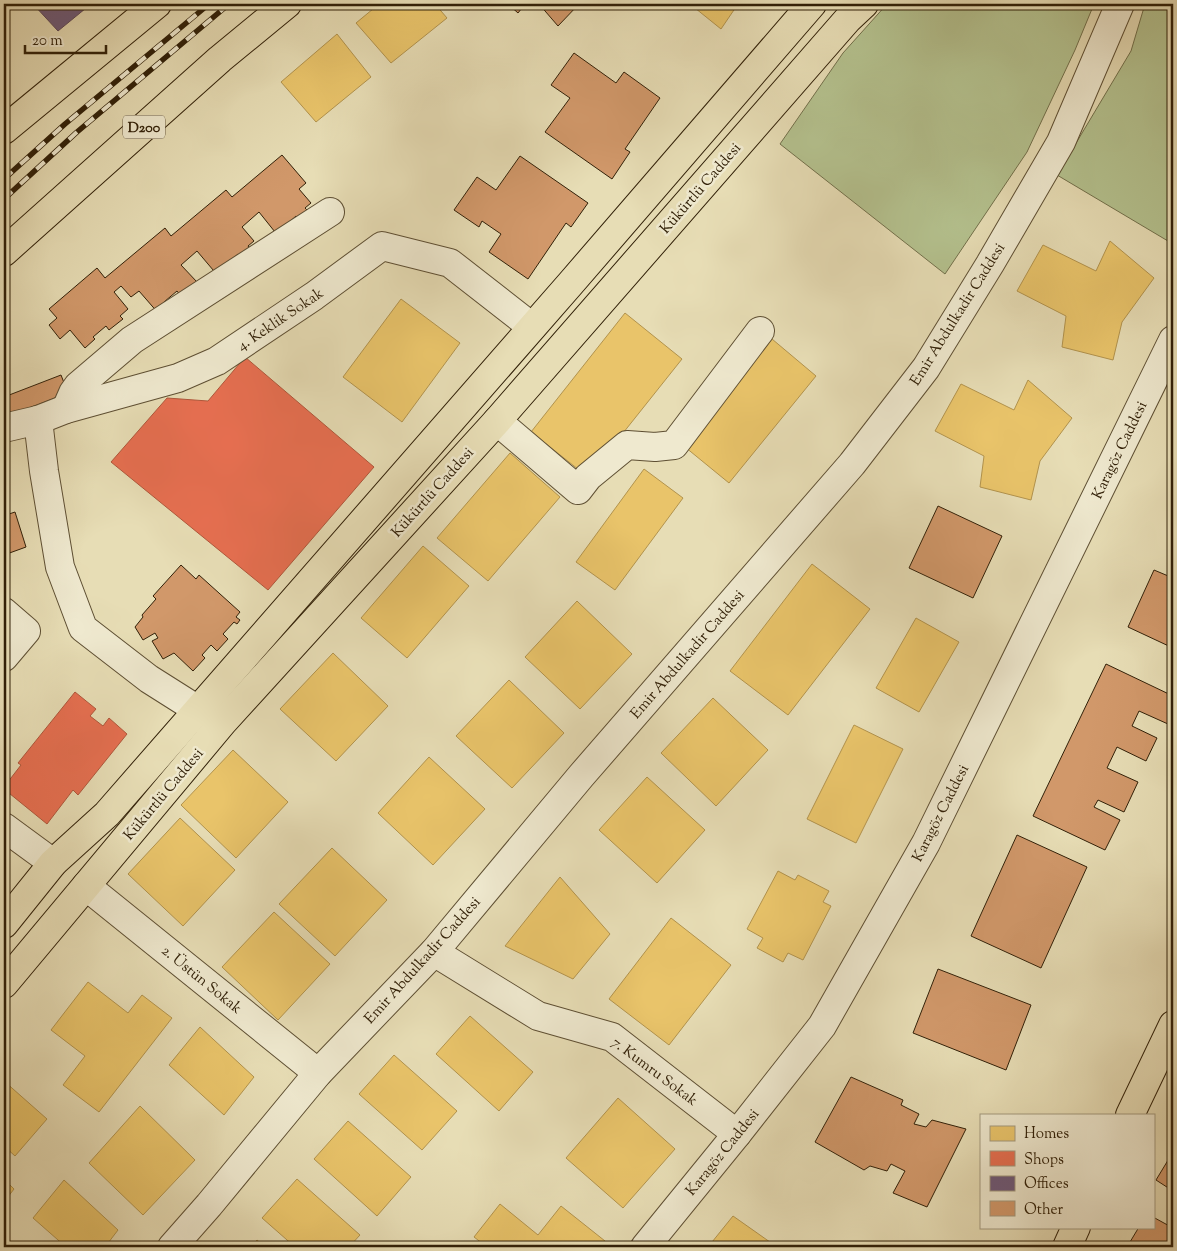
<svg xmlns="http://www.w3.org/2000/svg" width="1177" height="1251" viewBox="0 0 1177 1251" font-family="'Sorts Mill Goudy',serif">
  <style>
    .green { fill: #b4c18e; stroke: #72704b }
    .homes { fill: #e9c46a; stroke: #b2934d }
    .shops { fill: #e76f51; stroke: #b0573b }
    .offices { fill: #6d597a; stroke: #5b4858 }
    .building { fill: #d1986a; stroke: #312008 }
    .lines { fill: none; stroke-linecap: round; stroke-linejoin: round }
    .minor-casing { stroke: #5e4f33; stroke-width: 30 }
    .major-casing { stroke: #312008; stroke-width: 30 }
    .highway-casing { stroke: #312008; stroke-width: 30 }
    .minor { stroke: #efe9cf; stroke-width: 28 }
    .major { stroke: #e7ddb5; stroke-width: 28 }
    .highway { stroke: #e7ddb5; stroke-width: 28 }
    .rail-casing { stroke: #312008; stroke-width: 5.5 }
    .rail { stroke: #efe9cf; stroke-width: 4; stroke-dasharray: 11; stroke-linecap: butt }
    .labels { text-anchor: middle; stroke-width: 5; stroke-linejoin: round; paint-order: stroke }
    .shield { fill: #efe9cf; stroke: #6a5c44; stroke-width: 1 }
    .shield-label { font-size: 14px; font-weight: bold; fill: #312008 }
    .street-label { font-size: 15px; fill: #312008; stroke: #efe9cf }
  </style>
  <rect width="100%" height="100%" fill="#e7ddb5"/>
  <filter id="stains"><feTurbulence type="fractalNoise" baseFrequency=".004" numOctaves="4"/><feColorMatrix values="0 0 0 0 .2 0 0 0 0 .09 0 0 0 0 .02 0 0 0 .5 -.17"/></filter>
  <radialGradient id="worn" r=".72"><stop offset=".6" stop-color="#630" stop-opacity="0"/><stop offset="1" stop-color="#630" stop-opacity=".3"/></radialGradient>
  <g class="green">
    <polygon points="887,4 1094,4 1075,50 1027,152 945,274 780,144 843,53"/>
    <polygon points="1145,4 1173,4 1173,244 1057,175 1131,51"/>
  </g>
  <g class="homes">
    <polygon points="379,4 435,4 447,18 391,63 356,23"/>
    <polygon points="690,4 738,4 721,29"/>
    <polygon points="337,34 371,77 316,122 281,82"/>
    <polygon points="1110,241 1154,278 1122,322 1113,360 1062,347 1066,316 1017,291 1043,245 1096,271"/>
    <polygon points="401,299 460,343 402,422 343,377"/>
    <polygon points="625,313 682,359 588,477 531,432"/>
    <polygon points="772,339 816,376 729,483 685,447"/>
    <polygon points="1028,380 1072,418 1040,461 1031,500 980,487 984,456 935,431 961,384 1014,410"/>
    <polygon points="510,453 560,497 488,581 437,538"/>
    <polygon points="644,469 683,498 615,590 576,562"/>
    <polygon points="423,546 469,586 407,658 361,618"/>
    <polygon points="812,564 870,609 788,715 730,671"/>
    <polygon points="577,601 632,654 580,709 525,657"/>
    <polygon points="916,618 959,642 919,712 876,688"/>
    <polygon points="333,653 388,706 336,761 280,709"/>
    <polygon points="509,680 564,733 512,788 456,736"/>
    <polygon points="713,698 768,750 716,806 661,753"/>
    <polygon points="854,725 903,749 856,843 807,819"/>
    <polygon points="233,750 288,802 236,858 181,805"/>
    <polygon points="429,757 485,809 433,865 378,813"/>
    <polygon points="647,777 705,830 657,883 599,830"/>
    <polygon points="180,818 235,870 183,926 128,874"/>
    <polygon points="332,848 387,900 335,956 279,904"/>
    <polygon points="778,871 795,880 798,875 829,891 823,902 831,906 803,960 788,953 783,962 757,948 763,938 747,929"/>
    <polygon points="560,877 610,934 573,979 505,946"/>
    <polygon points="274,912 330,964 278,1020 222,967"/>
    <polygon points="671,918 731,965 669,1045 609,999"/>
    <polygon points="88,982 128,1013 142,995 172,1018 99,1112 63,1085 85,1056 51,1030"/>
    <polygon points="470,1016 533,1072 499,1111 436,1054"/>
    <polygon points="200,1027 254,1077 224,1115 169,1065"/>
    <polygon points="394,1055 457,1111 422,1150 359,1094"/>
    <polygon points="4,1081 47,1119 15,1156 4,1146"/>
    <polygon points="618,1098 675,1149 623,1208 566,1158"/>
    <polygon points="140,1106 195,1160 143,1215 89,1163"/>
    <polygon points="348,1121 411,1177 377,1216 314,1159"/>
    <polygon points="4,1179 14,1189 4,1202"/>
    <polygon points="297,1179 360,1235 349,1247 295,1247 262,1218"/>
    <polygon points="64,1180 118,1230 105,1247 66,1247 33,1218"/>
    <polygon points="500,1204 538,1235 561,1206 605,1241 600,1247 487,1247 474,1237"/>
    <polygon points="733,1216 777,1247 708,1247"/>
    <polygon points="257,1240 265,1247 250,1247"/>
  </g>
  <g class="shops">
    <polygon points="245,357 374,467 268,590 111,462 167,398 208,401"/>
    <polygon points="75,692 96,709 90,716 103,726 109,718 127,734 78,795 73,790 47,824 4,789 4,787 21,765 18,763"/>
  </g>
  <polygon class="offices" points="33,4 91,4 58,31"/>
  <g class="building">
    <polygon points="508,4 525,4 518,13"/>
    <polygon points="539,4 579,4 558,26"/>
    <polygon points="574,53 616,83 624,72 660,98 625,149 630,152 612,179 545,132 570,98 551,85"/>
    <polygon points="282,155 306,183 299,189 311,203 305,208 309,212 300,220 296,216 284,227 279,237 259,212 242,227 254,241 248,246 251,250 240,259 238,254 226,265 219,277 197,251 181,265 197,282 181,296 177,291 164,302 168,306 159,314 139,291 131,297 121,286 114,292 128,309 120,316 123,319 109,330 106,326 93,337 95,339 85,348 70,330 60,339 49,325 57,318 49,309 97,268 105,278 165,228 171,236 226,190 232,197"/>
    <polygon points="520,156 588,203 571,227 566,223 528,279 489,252 501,234 482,221 479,227 454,210 477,177 496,190"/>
    <polygon points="61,375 68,393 4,418 4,397"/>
    <polygon points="4,498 9,514 15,512 26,547 4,555"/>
    <polygon points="938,506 1002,536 973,598 909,568"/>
    <polygon points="181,565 196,579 199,575 240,612 236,617 240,620 237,624 234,622 223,634 228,639 217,651 211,645 202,655 205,658 193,671 174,653 163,659 152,641 158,638 155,633 143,640 135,627 143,617 142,615 156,599 153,596"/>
    <polygon points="1154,570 1173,578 1173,648 1128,627"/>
    <polygon points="1106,664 1173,696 1173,713 1168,724 1139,711 1132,726 1157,738 1146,761 1117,747 1107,768 1138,782 1124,812 1098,800 1094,807 1120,820 1105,850 1033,816"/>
    <polygon points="1017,835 1087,867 1041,968 971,936"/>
    <polygon points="938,969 1031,1005 1006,1070 913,1033"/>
    <polygon points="851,1077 903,1100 901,1105 919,1114 914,1124 926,1127 932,1120 966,1129 927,1207 893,1193 905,1171 891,1164 887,1171 870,1166 864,1170 815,1142"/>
    <polygon points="1173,1152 1173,1191 1156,1180"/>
    <polygon points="1153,1217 1173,1228 1173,1247 1127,1247 1139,1227 1153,1227"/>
  </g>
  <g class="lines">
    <g class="minor-casing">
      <g id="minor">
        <polyline points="66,409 73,393 78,386 132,340 330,212"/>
        <polyline points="38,420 44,471 60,567 83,628 149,679 198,710"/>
        <polyline points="497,421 578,490 588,477 627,445 655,447 674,445 760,331"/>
        <polyline points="4,428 38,420 66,409 178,378 217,361 314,296 382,246 450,263 532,327"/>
        <polyline points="4,612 26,631 4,657"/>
        <polyline points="4,827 53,863"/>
        <polyline points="86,886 318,1073"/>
        <polyline points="434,952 538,1016 612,1037 737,1134"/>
        <polyline points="172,1247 209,1205 318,1073 434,952 581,776 852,464 926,368 990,264 1061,142 1120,4"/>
        <polyline points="645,1247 737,1134 822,1026 926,843 1173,340"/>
      </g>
    </g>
    <g class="major-casing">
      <g id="major">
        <polyline points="4,924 53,863 107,814 571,283 812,4"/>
        <polyline points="4,984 223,722 497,421 848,19 864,4"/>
        <polyline points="1130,1115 1173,1025"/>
        <polyline points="1067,1247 1076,1227"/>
      </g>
    </g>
    <g class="highway-casing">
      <g id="highway">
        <polyline points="4,130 157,4"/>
        <polyline points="4,252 220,59 287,4"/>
      </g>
    </g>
    <use href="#minor" class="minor"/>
    <use href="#major" class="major"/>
    <use href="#highway" class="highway"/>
    <g class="rail-casing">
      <g id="rail">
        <polyline points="4,179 65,124 209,4"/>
        <polyline points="4,199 77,132 229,4"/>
      </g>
    </g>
    <use href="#rail" class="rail"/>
  </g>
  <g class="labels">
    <rect class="shield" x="123" y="115.5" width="42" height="23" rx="4"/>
    <g class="shield-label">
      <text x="144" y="132">D200</text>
    </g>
    <g class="street-label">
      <text transform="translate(700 188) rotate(-49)" y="5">Kükürtlü Caddesi</text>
      <text transform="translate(957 314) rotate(-58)" y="5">Emir Abdulkadir Caddesi</text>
      <text transform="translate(280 319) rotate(-34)" y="5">4. Keklik Sokak</text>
      <text transform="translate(1119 450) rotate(-64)" y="5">Karagöz Caddesi</text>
      <text transform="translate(432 492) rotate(-48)" y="5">Kükürtlü Caddesi</text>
      <text transform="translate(687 654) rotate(-49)" y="5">Emir Abdulkadir Caddesi</text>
      <text transform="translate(163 794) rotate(-50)" y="5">Kükürtlü Caddesi</text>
      <text transform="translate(940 813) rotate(-63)" y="5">Karagöz Caddesi</text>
      <text transform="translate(422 960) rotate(-48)" y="5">Emir Abdulkadir Caddesi</text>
      <text transform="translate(202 979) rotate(39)" y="5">2. Üstün Sokak</text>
      <text transform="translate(655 1071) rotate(37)" y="5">7. Kumru Sokak</text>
      <text transform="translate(722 1152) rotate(-51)" y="5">Karagöz Caddesi</text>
    </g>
  </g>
  <rect width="1177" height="1251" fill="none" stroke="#e7ddb5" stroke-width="20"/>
  <rect x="5" y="5" width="1167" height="1241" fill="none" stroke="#312008" stroke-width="2.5"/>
  <rect x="10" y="10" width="1157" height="1231" fill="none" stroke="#312008"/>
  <rect x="980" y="1114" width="175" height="115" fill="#efe9cf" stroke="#a3997f"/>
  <rect x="990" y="1126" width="25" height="15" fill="#e9c46a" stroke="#a3997f"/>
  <text x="1024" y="1138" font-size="15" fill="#312008">Homes</text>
  <rect x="990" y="1151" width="25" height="15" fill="#e76f51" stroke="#a3997f"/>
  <text x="1024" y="1164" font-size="15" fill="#312008">Shops</text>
  <rect x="990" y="1176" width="25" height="15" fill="#6d597a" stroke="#a3997f"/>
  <text x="1024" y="1188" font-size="15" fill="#312008">Offices</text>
  <rect x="990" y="1201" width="25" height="15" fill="#d1986a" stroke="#a3997f"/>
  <text x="1024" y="1214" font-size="15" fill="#312008">Other</text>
  <path d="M25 45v8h81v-8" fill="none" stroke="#312008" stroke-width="2.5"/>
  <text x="32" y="45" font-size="15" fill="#312008" stroke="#efe9cf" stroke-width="4" paint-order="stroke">20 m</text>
  <rect width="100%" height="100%" filter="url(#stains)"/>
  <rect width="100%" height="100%" fill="url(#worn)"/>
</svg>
